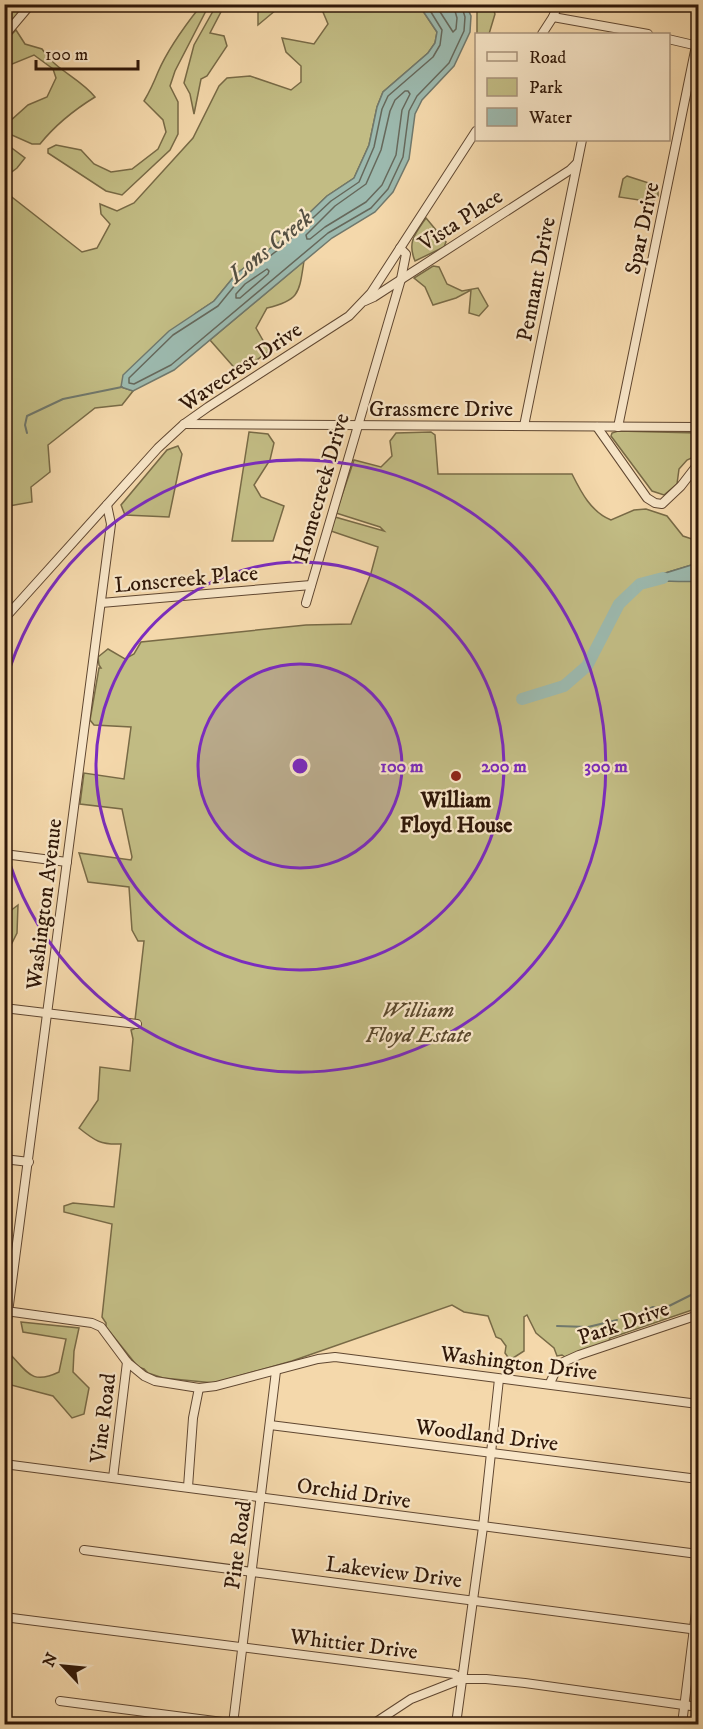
<svg xmlns="http://www.w3.org/2000/svg" width="703" height="1729" viewBox="0 0 703 1729" font-family="'IM FELL DW Pica',serif">
  <style>
    .green { fill: #c2bc84; stroke: #786a46; stroke-width: 1.5 }
    .water { fill: #9cb9ae; stroke: #70786c; stroke-width: 1.5 }
    .lines { fill: none; stroke-linecap: round; stroke-linejoin: round }
    .shore { stroke: #66685b; stroke-width: 1.5 }
    .stream { stroke: #70786c; stroke-width: 2 }
    .river { stroke: #9cb9ae; stroke-width: 12 }
    .minor-casing { stroke: #604731; stroke-width: 10 }
    .minor { stroke: #f8e6c8; stroke-width: 8 }
    .ring { fill: none; stroke: #7b2cbf; stroke-width: 3 }
    .poi-dot { fill: #8f2418; stroke: #f8e6c8; stroke-width: 2 }
    .labels { text-anchor: middle; stroke-width: 4.5; stroke-linejoin: round; paint-order: stroke }
    .street-label { font-size: 22px; fill: #2f1708; stroke: #f8e6c8 }
    .poi-label { font-size: 22px; font-weight: bold; fill: #2f1708; stroke: #f8e6c8 }
    .park-label { font-size: 22px; font-style: italic; fill: #5b492d; stroke: #f8e6c8 }
    .water-label { font-size: 24px; font-style: italic; fill: #555042; stroke: #f8e6c8 }
    .centre { fill: #7b2cbf; stroke: #f8e6c8; stroke-width: 3 }
    .ring-label { font-size: 18px; text-anchor: middle; font-weight: bold; fill: #7b2cbf; stroke: #f8e6c8; stroke-width: 4.5; stroke-linejoin: round; paint-order: stroke }
  </style>
  <rect width="100%" height="100%" fill="#f4d8ab"/>
  <filter id="stains"><feTurbulence type="fractalNoise" baseFrequency=".00333" numOctaves="4"/><feColorMatrix values="0 0 0 0 .2 0 0 0 0 .09 0 0 0 0 .02 0 0 0 .5 -.17"/></filter>
  <radialGradient id="worn" r=".72"><stop offset=".6" stop-color="#630" stop-opacity="0"/><stop offset="1" stop-color="#630" stop-opacity=".3"/></radialGradient>
  <g class="green">
    <polygon points="217,4 230,5 223,8 210,33 224,36 227,46 207,76 201,79 194,114 190,94 184,83 194,45"/>
    <polygon points="258,4 282,4 282,5 258,25"/>
    <polygon points="5,5 25,5 21,12 5,29"/>
    <path d="M198,5H209L175,71L170,86L178,102V134L170,150L122,195L106,191L48,153V149L56,145L81,150L94,164L111,172L132,169L158,149L166,132L163,120L144,101C150,91 154,82 158,72C168,49 184,27 199,8Z"/>
    <polygon points="320,5 419,5 437,32 435,43 428,53 383,92 377,107 369,145 354,178 327,196 279,242 236,274 214,301 196,313 121,387 133,391 122,405 95,408 48,445 50,472 31,487 32,502 9,506 5,511 4,189 8,194 82,252 97,248 110,224 101,214 100,204 117,211 134,203 193,138 219,86 227,78 250,76 291,90 301,82 301,66 286,52 282,38 314,44 328,24"/>
    <polygon points="473,5 492,5 495,14 489,34 477,34 477,12"/>
    <path d="M16,30L25,44L42,49C55,70 80,78 95,97C74,110 56,124 40,144H32L5,132V118L10,121L28,105L47,97L56,78L53,69L34,55L5,67V41Z"/>
    <polygon points="5,143 25,158 17,168 5,177"/>
    <polygon points="627,176 658,186 658,196 652,202 619,197 623,179"/>
    <path d="M426,218L446,242L444,247L415,261C407,242 415,234 426,218Z"/>
    <path d="M304,261C299,293 300,300 267,308L256,328L269,351L239,373L210,340Z"/>
    <polygon points="433,266 439,267 447,284 462,291 478,288 488,306 479,316 469,313 471,290 456,298 433,305 425,287 414,278"/>
    <polygon points="618,431 698,433 698,453 696,456 687,460 679,469 677,484 664,495 652,491 611,436 612,433"/>
    <polygon points="249,432 268,434 274,443 270,460 254,485 261,497 284,506 273,541 232,541"/>
    <path d="M431,432L435,435L438,474H572C581,492 591,512 611,520L634,510L646,509L667,516L683,536L698,541V563L659,575L650,581H671L698,572V1308L610,1338L608,1344L565,1357L562,1355L557,1356L554,1348L536,1333L527,1315L524,1317V1351L510,1360L505,1353L506,1346L501,1339L496,1337L488,1316L464,1312L452,1305L292,1361L214,1383L163,1378L148,1373L144,1369L138,1367L106,1327V1323L102,1317L112,1224L64,1212V1206L73,1203L114,1207L121,1144C101,1145 95,1141 79,1128L98,1100L100,1067L130,1071L133,1039L131,1030L134,1029L144,941H138L132,930L129,887L88,882L79,853L131,860L132,857L122,809L80,804L84,773L124,779L131,727L94,725L90,720L99,668H101L99,665L98,657L108,649L125,659L134,654L141,642L306,625L351,624L371,573L378,547L331,531L335,517L384,531L380,527L336,513L354,460L381,467L392,456L390,441L396,433Z"/>
    <polygon points="178,446 182,454 169,517 125,515 121,505 167,450"/>
    <polygon points="18,905 17,933 11,945 5,942 5,915"/>
    <path d="M21,1322L79,1328L74,1351L73,1372L89,1388L84,1414L72,1418L53,1396L11,1385L10,1354C28,1373 32,1385 59,1372L66,1339L23,1332Z"/>
  </g>
  <g class="water">
    <polygon points="419,5 466,5 471,16 470,32 454,66 422,100 415,114 409,159 393,192 375,212 332,238 174,370 133,391 121,387 123,375 169,331 214,301 236,274 279,242 327,196 354,178 369,145 377,107 383,92 428,53 435,43 437,32"/>
    <path d="M698,563V581C682,583 666,580 649,581L659,575Z"/>
  </g>
  <g class="lines">
    <g class="shore">
      <polyline points="426,4 442,30 440,45 433,57 388,96 382,109 374,147 359,182 331,201 283,246 240,279 218,306 173,335 129,378 129,383 134,384 171,365 328,233 371,208 388,189 403,157 409,111 417,96 449,63 464,31 465,17 461,4"/>
      <polyline points="435,4 453,32 456,29 457,18 453,4"/>
      <polygon points="405,91 408,91 410,94 402,110 396,155 382,185 366,202 325,227 310,239 307,239 306,235 335,206 366,184 381,150 390,111 395,100"/>
      <polygon points="267,269 269,271 268,274 240,298 236,298 236,294 245,284"/>
    </g>
    <g class="stream">
      <polyline points="27,433 25,425 27,416 63,399 122,387"/>
      <polyline points="636,1315 653,1307 661,1310 691,1295 698,1296"/>
      <polyline points="557,1326 588,1327 617,1320"/>
    </g>
    <polyline class="river" points="522,699 564,686 587,666 619,604 640,584 663,578"/>
    <g class="minor-casing">
      <g id="minor">
        <polyline points="553,17 648,34"/>
        <polyline points="542,34 553,17 558,4"/>
        <polyline points="4,36 31,4"/>
        <polyline points="668,39 698,46"/>
        <polyline points="365,301 374,297 570,170 576,164"/>
        <polyline points="184,424 698,427"/>
        <polyline points="524,426 582,140"/>
        <polyline points="597,427 647,498 655,503 662,504 681,486 698,464"/>
        <polyline points="618,427 698,36"/>
        <polyline points="101,603 311,585"/>
        <polyline points="306,603 401,279 406,254 400,248"/>
        <polyline points="4,619 158,448 184,424 208,407 349,316 371,293 476,131"/>
        <polyline points="4,854 67,862"/>
        <polyline points="4,1008 137,1024"/>
        <polyline points="4,1159 29,1162"/>
        <polyline points="6,1311 92,1323 101,1327 127,1362 144,1376 155,1381 199,1388 216,1386 318,1359 335,1357 698,1404"/>
        <polyline points="4,1343 111,524 107,505"/>
        <polyline points="550,1383 559,1364 579,1355 698,1315"/>
        <polyline points="270,1425 698,1479"/>
        <polyline points="4,1464 698,1554"/>
        <polyline points="113,1478 127,1362"/>
        <polyline points="188,1487 193,1418 199,1388"/>
        <polyline points="84,1550 698,1630"/>
        <polyline points="4,1617 454,1674 462,1679 486,1679 525,1683 698,1707"/>
        <polyline points="60,1701 238,1724"/>
        <polyline points="233,1724 276,1371"/>
        <polyline points="373,1724 411,1699 462,1679"/>
        <polyline points="456,1724 483,1527 499,1379"/>
        <polyline points="682,1724 698,1596"/>
      </g>
    </g>
    <use href="#minor" class="minor"/>
  </g>
  <circle cx="300" cy="766" r="102" fill="#7b2cbf" fill-opacity=".12"/>
  <g class="ring">
    <circle cx="300" cy="766" r="102"/>
    <circle cx="300" cy="766" r="204"/>
    <path d="M5 684A306 306 0 1 1 5 848"/>
  </g>
  <circle class="poi-dot" cx="456" cy="776" r="6"/>
  <g class="labels">
    <g class="street-label">
      <text transform="translate(460 219) rotate(-33)" y="8">Vista Place</text>
      <text transform="translate(641 228) rotate(-78)" y="8">Spar Drive</text>
      <text transform="translate(535 279) rotate(-79)" y="8">Pennant Drive</text>
      <text transform="translate(240 366) rotate(-34)" y="8">Wavecrest Drive</text>
      <text x="441" y="416">Grassmere Drive</text>
      <text transform="translate(320 488) rotate(-74)" y="8">Homecreek Drive</text>
      <text transform="translate(186 578) rotate(-5)" y="8">Lonscreek Place</text>
      <text transform="translate(43 904) rotate(-83)" y="8">Washington Avenue</text>
      <text transform="translate(623 1322) rotate(-19)" y="8">Park Drive</text>
      <text transform="translate(519 1362) rotate(7)" y="8">Washington Drive</text>
      <text transform="translate(102 1418) rotate(-83)" y="8">Vine Road</text>
      <text transform="translate(487 1434) rotate(7)" y="8">Woodland Drive</text>
      <text transform="translate(354 1492) rotate(8)" y="8">Orchid Drive</text>
      <text transform="translate(237 1545) rotate(-82)" y="8">Pine Road</text>
      <text transform="translate(394 1571) rotate(7)" y="8">Lakeview Drive</text>
      <text transform="translate(354 1643) rotate(7)" y="8">Whittier Drive</text>
    </g>
    <g class="poi-label">
      <text x="456" y="807">William<tspan x="456" dy="25">Floyd House</tspan></text>
    </g>
    <g class="park-label">
      <text x="418" y="1017">William<tspan x="418" dy="25">Floyd Estate</tspan></text>
    </g>
    <g class="water-label">
      <text transform="translate(270 246) rotate(-39)" y="8">Lons Creek</text>
    </g>
  </g>
  <circle cx="300" cy="766" r="9" class="centre"/>
  <g class="ring-label">
    <text x="402" y="772">100 m</text>
    <text x="504" y="772">200 m</text>
    <text x="606" y="772">300 m</text>
  </g>
  <rect width="703" height="1729" fill="none" stroke="#f4d8ab" stroke-width="24"/>
  <rect x="6" y="6" width="691" height="1717" fill="none" stroke="#2f1708" stroke-width="3"/>
  <rect x="12" y="12" width="679" height="1705" fill="none" stroke="#2f1708" stroke-width="1.5"/>
  <rect x="475" y="33" width="195" height="108" fill="#f8e6c8" stroke="#a8937b" stroke-width="1.5"/>
  <rect x="487" y="52" width="30" height="9" fill="#f8e6c8" stroke="#a8937b" stroke-width="1.5"/>
  <text x="529" y="63" font-size="18" fill="#2f1708">Road</text>
  <rect x="487" y="78" width="30" height="18" fill="#c2bc84" stroke="#a8937b" stroke-width="1.5"/>
  <text x="529" y="93" font-size="18" fill="#2f1708">Park</text>
  <rect x="487" y="108" width="30" height="18" fill="#9cb9ae" stroke="#a8937b" stroke-width="1.5"/>
  <text x="529" y="123" font-size="18" fill="#2f1708">Water</text>
  <g transform="translate(63 1666) rotate(296)" stroke="#f8e6c8" stroke-width="4.5" paint-order="stroke">
  <path d="M0-4.5L10 22L0 15L-10 22Z" fill="#2f1708"/>
  <text y="-9" font-size="16" font-weight="bold" text-anchor="middle" fill="#2f1708">N</text>
  </g>
  <path d="M36 60v9h102v-9" fill="none" stroke="#2f1708" stroke-width="3"/>
  <text x="45" y="60" font-size="18" fill="#2f1708" stroke="#f8e6c8" stroke-width="4.5" paint-order="stroke">100 m</text>
  <rect width="100%" height="100%" filter="url(#stains)"/>
  <rect width="100%" height="100%" fill="url(#worn)"/>
</svg>
